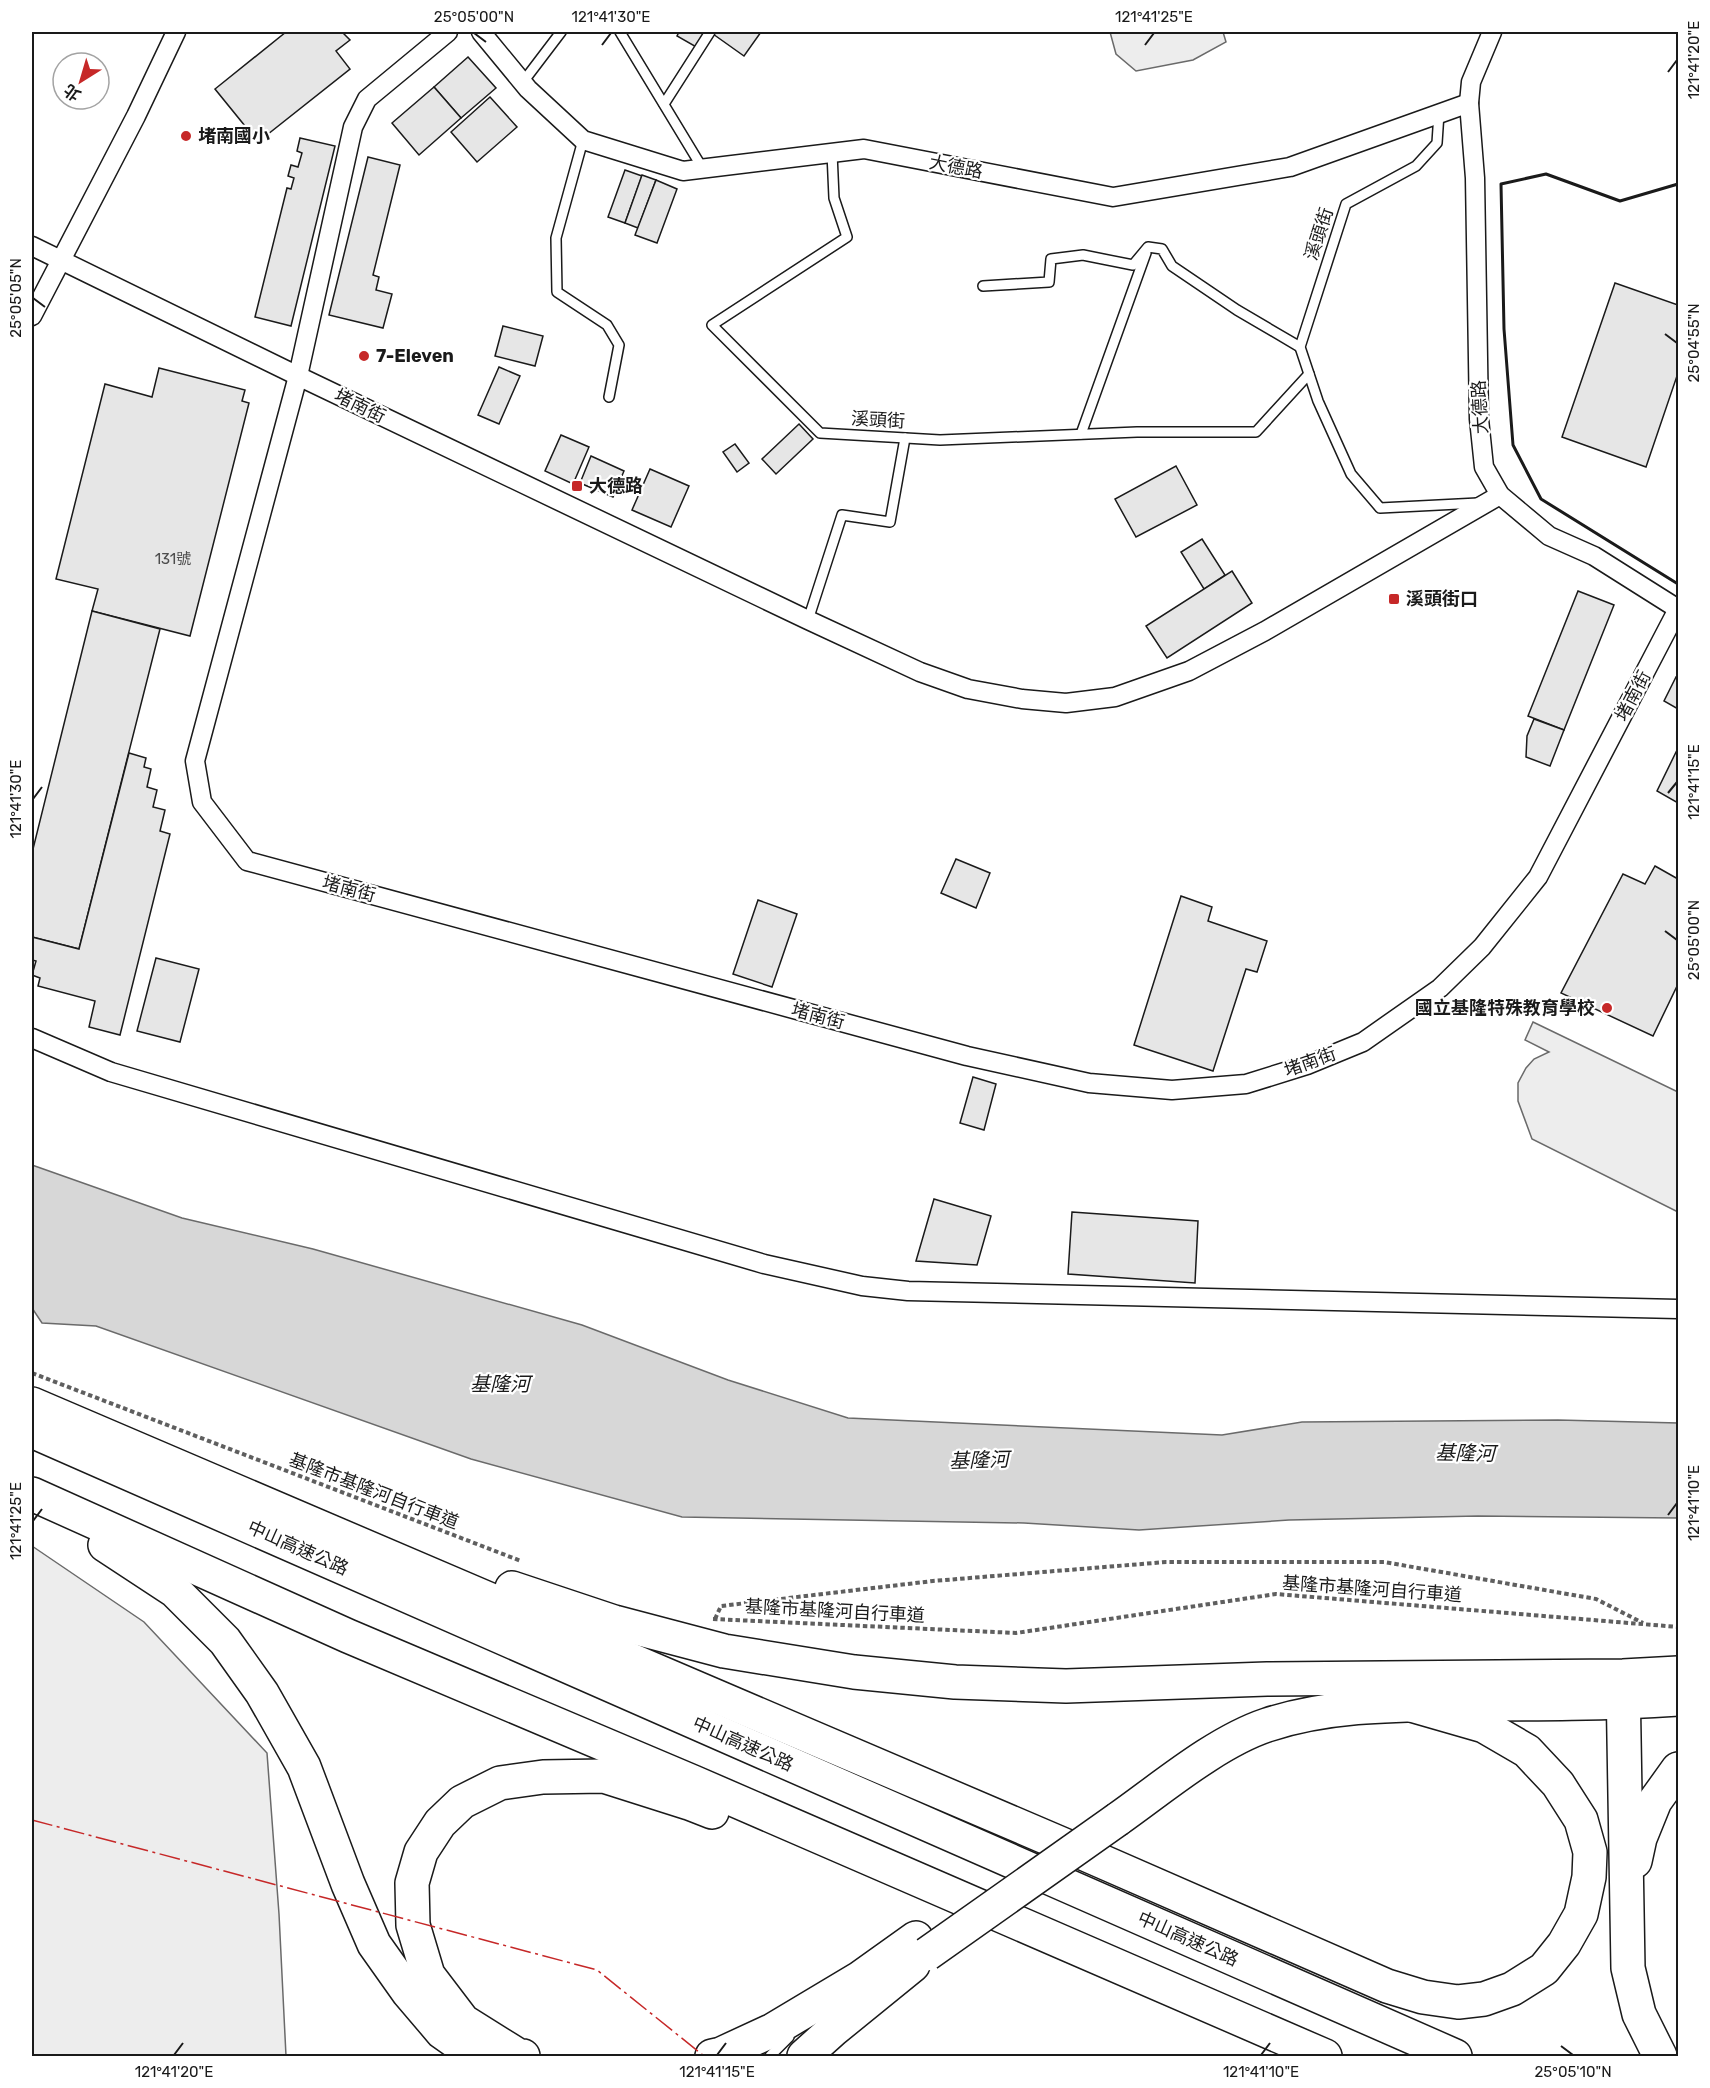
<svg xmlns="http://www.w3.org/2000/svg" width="1710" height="2088" viewBox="0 0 1710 2088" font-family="Rubik,'Noto Sans TC',sans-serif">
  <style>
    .built { fill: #ededed; stroke: #6a6a6a; stroke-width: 1.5 }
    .water { fill: #d7d7d7; stroke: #6a6a6a; stroke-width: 1.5 }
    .building { fill: #e6e6e6; stroke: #1a1a1a; stroke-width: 1.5 }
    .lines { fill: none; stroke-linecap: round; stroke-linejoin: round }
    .lane-casing { stroke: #1a1a1a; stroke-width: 12 }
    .street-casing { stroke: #1a1a1a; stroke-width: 21 }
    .highway-casing { stroke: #1a1a1a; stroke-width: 36 }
    .path { stroke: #5f5f5f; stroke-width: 4; stroke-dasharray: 4.5 3; stroke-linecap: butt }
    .lane { stroke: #fff; stroke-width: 9 }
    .street { stroke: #fff; stroke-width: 18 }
    .highway { stroke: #fff; stroke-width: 33 }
    .highway-bridge-casing { stroke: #1a1a1a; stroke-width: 36; stroke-linecap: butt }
    .highway-bridge { stroke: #fff; stroke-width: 33 }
    .wall { stroke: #1a1a1a; stroke-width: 3 }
    .power { stroke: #c62828; stroke-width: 1.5; stroke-dasharray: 21 4.5 3 4.5; stroke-linecap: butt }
    .ticks { fill: none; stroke: #1a1a1a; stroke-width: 2 }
    .poi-dot { fill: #c62828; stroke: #fff; stroke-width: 2 }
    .labels { text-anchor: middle; stroke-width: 4.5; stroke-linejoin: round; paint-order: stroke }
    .number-label { font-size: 15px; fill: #4d4d4d }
    .poi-label { font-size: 18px; font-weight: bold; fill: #1a1a1a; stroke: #fff; text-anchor: start }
    .street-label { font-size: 18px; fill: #1a1a1a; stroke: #fff }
    .water-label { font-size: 20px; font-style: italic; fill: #1a1a1a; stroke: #fff }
    .neatline { fill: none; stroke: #1a1a1a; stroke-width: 2 }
    .ticks-label { font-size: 15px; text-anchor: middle; fill: #1a1a1a }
  </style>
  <rect width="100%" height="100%" fill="#fff"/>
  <g class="built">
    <polygon points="1110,32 1223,32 1226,42 1193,60 1136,71 1116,54"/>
    <polygon points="1533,1022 1678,1092 1678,1212 1532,1139 1518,1101 1518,1083 1526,1068 1534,1059 1549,1052 1525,1040"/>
    <polygon points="32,1546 144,1622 267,1753 279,1914 286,2056 32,2056"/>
  </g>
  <polygon class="water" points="32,1165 182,1218 313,1249 582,1325 728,1380 848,1418 1222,1435 1302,1422 1558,1420 1678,1423 1678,1518 1478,1516 1289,1520 1139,1530 1024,1523 682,1517 471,1459 96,1326 42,1323 32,1308"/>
  <g class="building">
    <polygon points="286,32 342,32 350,40 336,51 350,69 258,142 215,89"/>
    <polygon points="679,32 707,32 698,48 677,36"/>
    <polygon points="715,32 761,32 744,56 713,34"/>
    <polygon points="468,57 496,88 461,118 434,87"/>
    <polygon points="434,87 461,118 419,155 392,123"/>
    <polygon points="490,97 517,127 477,162 451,132"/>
    <polygon points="300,138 335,146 291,326 255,317 287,188 291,189 294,178 288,176 291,165 298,167 302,153 297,151"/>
    <polygon points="368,157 400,165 373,275 379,277 376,290 392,294 383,328 329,315"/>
    <polygon points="625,170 642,176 625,223 608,217"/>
    <polygon points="642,175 656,180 638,228 625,223"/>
    <polygon points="656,180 677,189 657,243 635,235"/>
    <polygon points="1615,283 1678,305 1678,373 1646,467 1562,437"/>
    <polygon points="503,326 543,336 535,366 495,356"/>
    <polygon points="499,367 520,376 499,424 478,415"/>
    <polygon points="159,368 245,390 242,401 249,403 190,636 92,611 98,589 56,579 105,384 152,397"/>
    <polygon points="799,424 813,439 776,474 762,459"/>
    <polygon points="561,435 589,447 573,484 545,471"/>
    <polygon points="735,444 749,463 737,472 723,452"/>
    <polygon points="591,456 624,471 613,497 580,483"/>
    <polygon points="1176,466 1197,505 1136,537 1115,499"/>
    <polygon points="650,469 689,486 671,527 632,510"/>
    <polygon points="1202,539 1225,575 1204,589 1181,552"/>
    <polygon points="1232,571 1252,603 1167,658 1146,626"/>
    <polygon points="1578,591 1614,605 1564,730 1528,716"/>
    <polygon points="92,611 160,629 79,949 32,937 32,853"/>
    <polygon points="1676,677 1678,678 1678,709 1664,701"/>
    <polygon points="1534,719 1564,730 1550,766 1526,757 1527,736"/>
    <polygon points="1678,748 1678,803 1657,791"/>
    <polygon points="129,753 146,758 144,767 151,769 147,787 157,790 153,807 165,810 160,831 170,834 120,1035 89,1027 95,1001 38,986 40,978 32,975 36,961 32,960 32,937 79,949"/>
    <polygon points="956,859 990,873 976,908 941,893"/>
    <polygon points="1655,866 1678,879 1678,984 1653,1036 1561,993 1623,874 1645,884"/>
    <polygon points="1181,896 1212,907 1208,921 1267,941 1257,972 1246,969 1213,1071 1134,1045"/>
    <polygon points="758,900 797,914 772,987 733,974"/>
    <polygon points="156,958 199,969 180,1042 137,1031"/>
    <polygon points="973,1077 996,1084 984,1130 960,1123"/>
    <polygon points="934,1199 991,1216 977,1265 916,1261"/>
    <polygon points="1072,1212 1198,1221 1195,1283 1068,1274"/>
  </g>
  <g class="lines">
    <g class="lane-casing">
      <g id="lane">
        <polyline points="620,32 703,169"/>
        <polyline points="523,82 561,32"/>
        <polyline points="664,104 710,32"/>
        <polyline points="1439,113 1437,143 1416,166 1346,204 1300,347 1318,401 1351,474 1380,508 1478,503"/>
        <polyline points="583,140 556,238 557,292 607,325 619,345 609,397"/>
        <polyline points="832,153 834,198 847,237 712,325 820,433 940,440 1137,432 1256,432 1309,374"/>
        <polyline points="983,286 1049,282 1051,259 1083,255 1133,265 1148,247 1162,249 1172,266 1237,310 1300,347"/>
        <polyline points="1081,434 1146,253"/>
        <polyline points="808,620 842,515 890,522 905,438"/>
        <polyline points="770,2056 789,2037"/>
      </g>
    </g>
    <g class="street-casing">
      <g id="street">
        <polyline points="448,32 367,99 353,127 298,376 195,761 202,802 247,861 967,1056 1089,1083 1172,1090 1246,1084 1307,1065 1363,1042 1440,988 1482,947 1538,877 1678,609"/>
        <polyline points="481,32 528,89 583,140 683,171 864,149 1113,197 1290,167 1469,103"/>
        <polyline points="1492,32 1471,82 1469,103 1475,178 1479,419 1484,467 1500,495 1549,536 1594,556 1678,609"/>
        <polyline points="32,246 298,376 808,620 920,672 968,689 1022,699 1066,703 1115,697 1189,671 1265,631 1500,495"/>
        <polyline points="32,316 136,116 176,32"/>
        <polyline points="32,1038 111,1072 764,1264 862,1286 908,1291 1678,1309"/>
      </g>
    </g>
    <g class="highway-casing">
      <g id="highway">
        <polyline points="32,1404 1085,1854 1387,1986 1423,1997 1458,2002 1484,1999 1512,1989 1544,1969 1564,1944 1581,1914 1589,1877 1590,1852 1581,1820 1558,1784 1527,1751 1484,1726 1411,1705"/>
        <polyline points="32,1431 1455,2056"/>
        <polyline points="32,1494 348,1636 693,1782 1325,2056"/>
        <polyline points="105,1545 175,1591 225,1641 262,1693 304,1767 348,1884 374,1944 408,1992 442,2032 476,2056"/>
        <polyline points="512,1588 614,1622 724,1651 854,1672 955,1682 1066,1686 1267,1679 1623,1676 1678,1673"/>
        <polyline points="1623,1680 1628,1968 1639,2014 1660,2056"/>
        <path d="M1118,1819C1162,1788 1216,1742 1267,1725C1331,1704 1399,1705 1465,1704C1536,1704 1607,1704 1678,1699"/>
        <polyline points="1635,1861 1640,1838 1655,1801 1678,1769"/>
        <polyline points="523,2056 519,2056 463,2021 428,1975 413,1925 412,1883 421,1852 440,1823 462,1802 500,1783 543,1777 604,1776 689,1803 712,1812"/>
        <polyline points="712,2056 721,2054 773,2030 860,1978 916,1938"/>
        <polyline points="804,2056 833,2030 913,1965"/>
      </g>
    </g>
    <g class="path">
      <polyline points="32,1373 521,1561"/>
      <polyline points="713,1619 1016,1633 1276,1594 1678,1627"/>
      <polyline points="715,1619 721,1606 933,1581 1166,1562 1384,1562 1596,1599 1643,1623"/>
    </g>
    <use href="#lane" class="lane"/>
    <use href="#street" class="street"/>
    <use href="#highway" class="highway"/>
    <g class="highway-bridge-casing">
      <polyline id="highway-bridge" points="927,1954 1118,1819"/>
    </g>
    <use href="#highway-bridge" class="highway-bridge"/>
    <polyline class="wall" points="1678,184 1620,201 1546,174 1501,184 1504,329 1513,445 1541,499 1678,584"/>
    <polyline class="power" points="32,1820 597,1970 704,2056"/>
  </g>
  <path class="ticks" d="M474,33L486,42M602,45L611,33M1145,45L1154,33M1668,72L1677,60M33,298L45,307M1665,334L1677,343M1668,793L1677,782M33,799L42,787M1665,931L1677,940M1668,1515L1677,1503M33,1521L42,1509M1561,2046L1573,2055M174,2055L183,2043M717,2055L726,2043M1261,2055L1270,2043"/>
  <g class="poi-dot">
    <circle cx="186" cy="136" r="6"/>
    <circle cx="364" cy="356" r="6"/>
    <rect x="571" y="480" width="12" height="12" rx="3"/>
    <rect x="1388" y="593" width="12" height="12" rx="3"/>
    <circle cx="1607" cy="1008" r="6"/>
  </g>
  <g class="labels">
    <g class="number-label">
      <text x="173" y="564">131號</text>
    </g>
    <g class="poi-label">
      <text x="198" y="142">堵南國小</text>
      <text x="376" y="362">7-Eleven</text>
      <text x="589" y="492">大德路</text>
      <text x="1406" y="605">溪頭街口</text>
      <text x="1595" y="1014" text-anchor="end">國立基隆特殊教育學校</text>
    </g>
    <g class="street-label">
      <text transform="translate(956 167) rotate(11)" y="6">大德路</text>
      <text transform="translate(1319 234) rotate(-72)" y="6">溪頭街</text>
      <text transform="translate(360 406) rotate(26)" y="6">堵南街</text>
      <text transform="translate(1480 407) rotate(-93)" y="6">大德路</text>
      <text transform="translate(878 420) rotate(3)" y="6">溪頭街</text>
      <text transform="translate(1633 696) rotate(-62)" y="6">堵南街</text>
      <text transform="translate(349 889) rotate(15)" y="6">堵南街</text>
      <text transform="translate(818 1016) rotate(15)" y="6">堵南街</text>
      <text transform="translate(1310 1062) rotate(-20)" y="6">堵南街</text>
      <text transform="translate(374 1491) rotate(21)" y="6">基隆市基隆河自行車道</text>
      <text transform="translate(298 1548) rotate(24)" y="6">中山高速公路</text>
      <text transform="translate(1372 1589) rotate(4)" y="6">基隆市基隆河自行車道</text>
      <text transform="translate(835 1611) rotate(3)" y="6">基隆市基隆河自行車道</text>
      <text transform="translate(743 1744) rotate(24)" y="6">中山高速公路</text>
      <text transform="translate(1188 1939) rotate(24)" y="6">中山高速公路</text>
    </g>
    <g class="water-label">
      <text x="500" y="1391">基隆河</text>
      <text transform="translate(1465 1453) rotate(1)" y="7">基隆河</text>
      <text transform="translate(979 1460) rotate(-2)" y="7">基隆河</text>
    </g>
  </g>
  <rect width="1710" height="2088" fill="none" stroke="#ffffff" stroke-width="66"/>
  <g transform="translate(81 81) rotate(217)"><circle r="28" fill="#ffffff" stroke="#a3a3a3" stroke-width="1.5"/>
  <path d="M0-4.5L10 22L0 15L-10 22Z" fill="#c62828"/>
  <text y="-9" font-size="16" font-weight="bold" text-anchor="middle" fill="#1a1a1a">北</text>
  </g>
  <rect x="33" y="33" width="1644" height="2022" class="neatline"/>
  <g class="ticks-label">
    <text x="474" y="22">25°05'00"N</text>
    <text x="611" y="22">121°41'30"E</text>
    <text x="1154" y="22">121°41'25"E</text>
    <text transform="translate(1694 60) rotate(-90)" y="5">121°41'20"E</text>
    <text transform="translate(16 298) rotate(-90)" y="5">25°05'05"N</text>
    <text transform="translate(1694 343) rotate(-90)" y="5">25°04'55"N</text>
    <text transform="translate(1694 782) rotate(-90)" y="5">121°41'15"E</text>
    <text transform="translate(16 799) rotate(-90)" y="5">121°41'30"E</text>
    <text transform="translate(1694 940) rotate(-90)" y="5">25°05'00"N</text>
    <text transform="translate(1694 1503) rotate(-90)" y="5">121°41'10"E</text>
    <text transform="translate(16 1521) rotate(-90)" y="5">121°41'25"E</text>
    <text x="174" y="2077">121°41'20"E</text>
    <text x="717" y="2077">121°41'15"E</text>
    <text x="1261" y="2077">121°41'10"E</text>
    <text x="1573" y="2077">25°05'10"N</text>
  </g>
</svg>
